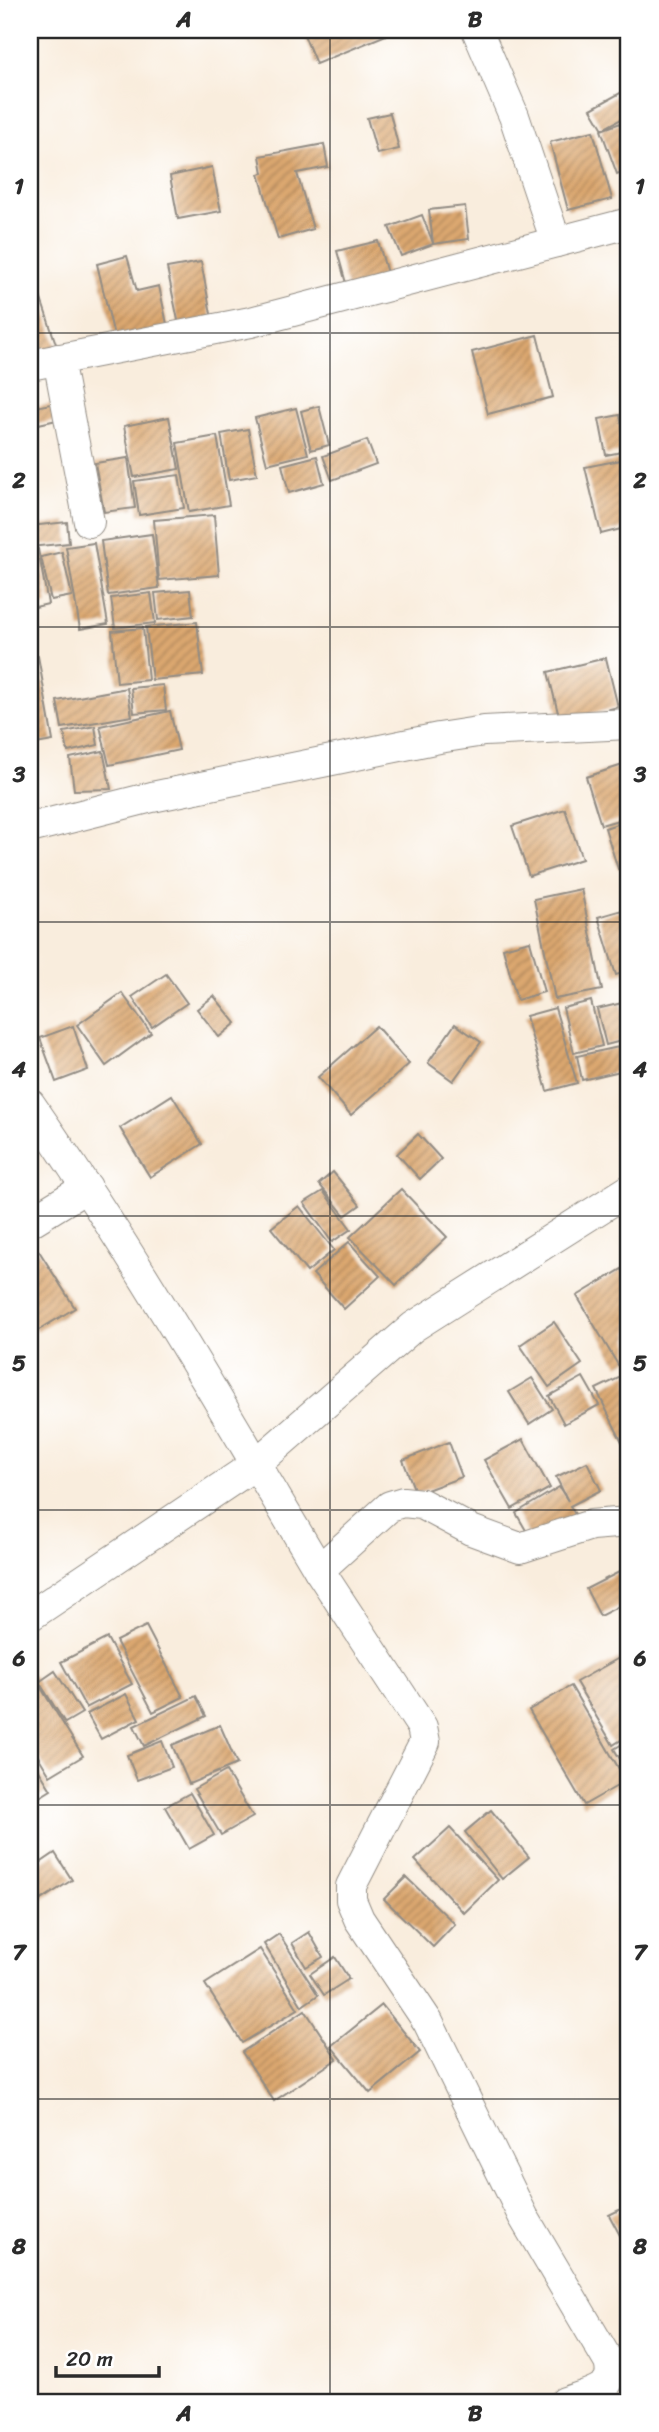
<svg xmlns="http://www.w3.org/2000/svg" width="659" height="2432" viewBox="0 0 659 2432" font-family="Sriracha,sans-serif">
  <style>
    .building { fill: url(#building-hatch) }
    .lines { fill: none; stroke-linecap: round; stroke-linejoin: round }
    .minor-casing { stroke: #928c84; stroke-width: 32 }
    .minor { stroke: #fff; stroke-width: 30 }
    .grid { fill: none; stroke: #2b2b2b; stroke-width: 2; stroke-opacity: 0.55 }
    .neatline { fill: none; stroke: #2b2b2b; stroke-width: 2.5 }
    .grid-label { font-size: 23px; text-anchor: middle; font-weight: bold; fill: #2b2b2b }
  </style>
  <defs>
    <pattern id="building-hatch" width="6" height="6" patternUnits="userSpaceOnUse" patternTransform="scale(1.75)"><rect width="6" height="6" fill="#dba770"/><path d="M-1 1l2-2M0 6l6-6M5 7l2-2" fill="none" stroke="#b2885c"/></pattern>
  </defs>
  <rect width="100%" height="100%" fill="#fff"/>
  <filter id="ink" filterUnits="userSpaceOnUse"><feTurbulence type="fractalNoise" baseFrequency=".0143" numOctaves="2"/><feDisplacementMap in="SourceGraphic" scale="14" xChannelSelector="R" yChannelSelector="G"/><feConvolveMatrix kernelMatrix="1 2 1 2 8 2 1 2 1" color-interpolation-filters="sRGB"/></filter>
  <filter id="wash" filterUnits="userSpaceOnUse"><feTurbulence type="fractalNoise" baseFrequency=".00686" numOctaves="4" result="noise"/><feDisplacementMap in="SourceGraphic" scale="28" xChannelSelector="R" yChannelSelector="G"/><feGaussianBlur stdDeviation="1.57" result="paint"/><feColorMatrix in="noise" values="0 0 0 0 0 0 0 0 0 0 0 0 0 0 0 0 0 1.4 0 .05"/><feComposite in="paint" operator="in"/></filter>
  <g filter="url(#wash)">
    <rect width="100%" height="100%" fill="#f9eddd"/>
    <g id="blocks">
      <g class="building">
        <polygon points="302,30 383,30 386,35 316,64"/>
        <polygon points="622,92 629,105 629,115 603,129 591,109"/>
        <polygon points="390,113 399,149 377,154 367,118"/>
        <polygon points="629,120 629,169 617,174 601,130"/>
        <polygon points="593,131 612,199 568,210 550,142"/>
        <polygon points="324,144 328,167 297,173 313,229 278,239 259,174 263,173 260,156"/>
        <polygon points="212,167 221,211 178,219 170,176"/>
        <polygon points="465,206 469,239 433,244 401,256 389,227 422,215 433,243 429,210"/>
        <polygon points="378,241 390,284 349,294 337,251"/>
        <polygon points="127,256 137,291 159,286 168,329 115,340 97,264"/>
        <polygon points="201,262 212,319 179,325 167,268"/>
        <polygon points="30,266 58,350 30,359"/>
        <polygon points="537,335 553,397 488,414 472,352"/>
        <polygon points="62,402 66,418 34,425 30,408"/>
        <polygon points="319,406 329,445 311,450 301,411"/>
        <polygon points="296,408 308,454 267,464 255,418"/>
        <polygon points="629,413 629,435 628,435 624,414"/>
        <polygon points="620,415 627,451 606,455 599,419"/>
        <polygon points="169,417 179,469 134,477 124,426"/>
        <polygon points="248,429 257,475 229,480 221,434"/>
        <polygon points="217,436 229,505 189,512 177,443"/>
        <polygon points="367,440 376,464 332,480 323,456"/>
        <polygon points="317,456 324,483 289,493 282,465"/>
        <polygon points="128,458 135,508 104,512 95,463"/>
        <polygon points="626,459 629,474 629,527 601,534 585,467"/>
        <polygon points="179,475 184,508 139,515 134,481"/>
        <polygon points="214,515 219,575 159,580 154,520"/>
        <polygon points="67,522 69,543 30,547 30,526"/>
        <polygon points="152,534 159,588 108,595 101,541"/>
        <polygon points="94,543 108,624 80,629 66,547"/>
        <polygon points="38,549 48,604 31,608 30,551"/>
        <polygon points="62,552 72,596 51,600 41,557"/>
        <polygon points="190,590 193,616 158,620 155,593"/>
        <polygon points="151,593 155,623 115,628 111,598"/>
        <polygon points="197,622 203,675 152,680 146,627"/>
        <polygon points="143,628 148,680 117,683 112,631"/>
        <polygon points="38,656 53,741 30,745 30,657"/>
        <polygon points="606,658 618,707 560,721 548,672"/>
        <polygon points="163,685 166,710 134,713 131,688"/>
        <polygon points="127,688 132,716 62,728 57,701"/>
        <polygon points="170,711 179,750 109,765 100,726"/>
        <polygon points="95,726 98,745 68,752 64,732"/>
        <polygon points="103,751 111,789 74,790 70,758"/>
        <polygon points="629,763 629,817 601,825 586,777"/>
        <polygon points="565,809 582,859 529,876 512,826"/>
        <polygon points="629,820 629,865 618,869 605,828"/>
        <polygon points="581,889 602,990 555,999 534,899"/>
        <polygon points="629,908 629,971 616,975 598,917"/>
        <polygon points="530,941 544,992 517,1000 503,948"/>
        <polygon points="166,974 187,1003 152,1027 132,997"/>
        <polygon points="122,993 151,1033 106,1066 77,1025"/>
        <polygon points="214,996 236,1023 219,1037 197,1009"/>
        <polygon points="591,1001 602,1046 574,1053 563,1008"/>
        <polygon points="622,1003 629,1039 606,1045 597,1009"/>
        <polygon points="555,1008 577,1083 547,1091 526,1016"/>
        <polygon points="455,1024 481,1042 453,1081 428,1063"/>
        <polygon points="73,1026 88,1070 56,1082 40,1038"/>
        <polygon points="376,1026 409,1064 351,1115 318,1077"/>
        <polygon points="628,1045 629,1069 582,1080 577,1056"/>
        <polygon points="172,1095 202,1144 150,1177 120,1128"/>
        <polygon points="418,1134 441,1159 420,1179 397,1154"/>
        <polygon points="333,1172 360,1205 345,1216 319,1184"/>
        <polygon points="401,1189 447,1237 396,1285 350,1237"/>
        <polygon points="323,1191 351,1229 332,1242 304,1203"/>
        <polygon points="299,1206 334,1250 307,1272 271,1228"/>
        <polygon points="349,1242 380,1276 344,1309 313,1274"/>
        <polygon points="39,1251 75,1308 37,1331 30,1319 30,1257"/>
        <polygon points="622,1269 629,1281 629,1359 618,1365 577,1296"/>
        <polygon points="554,1322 582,1364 549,1387 520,1345"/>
        <polygon points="629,1373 629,1439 622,1442 596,1389"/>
        <polygon points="583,1377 599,1405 564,1424 549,1396"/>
        <polygon points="532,1378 552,1409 529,1424 509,1392"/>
        <polygon points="523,1439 550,1488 512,1509 484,1460"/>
        <polygon points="449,1442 462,1477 416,1494 403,1460"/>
        <polygon points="587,1462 601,1490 570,1506 576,1516 532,1541 516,1513 559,1487 568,1501 556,1477"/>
        <polygon points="629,1567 629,1601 600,1616 586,1589"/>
        <polygon points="146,1626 183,1697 153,1712 116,1641"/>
        <polygon points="107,1638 132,1684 86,1708 61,1662"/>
        <polygon points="619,1658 629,1676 629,1735 613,1745 576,1682"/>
        <polygon points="55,1671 82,1713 65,1723 39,1682"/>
        <polygon points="33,1675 83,1756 50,1776 30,1743 30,1677"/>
        <polygon points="571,1686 626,1781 584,1805 529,1710"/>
        <polygon points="126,1694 139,1719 101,1739 87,1714"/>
        <polygon points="196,1696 206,1716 144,1746 134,1726"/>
        <polygon points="220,1725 237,1764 189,1784 172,1745"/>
        <polygon points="629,1740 629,1774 614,1749"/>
        <polygon points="162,1741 172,1767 137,1780 127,1755"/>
        <polygon points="30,1756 51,1790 30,1803"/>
        <polygon points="226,1771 253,1817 221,1835 194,1789"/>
        <polygon points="190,1793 214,1835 189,1849 165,1807"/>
        <polygon points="491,1810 529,1857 502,1879 465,1832"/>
        <polygon points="450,1828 498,1880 464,1913 415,1860"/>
        <polygon points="55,1853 72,1880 30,1907 30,1870"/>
        <polygon points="406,1877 455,1924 433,1947 384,1899"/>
        <polygon points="309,1932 323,1957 306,1967 292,1943"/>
        <polygon points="279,1934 318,1995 302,2006 264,1944"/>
        <polygon points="260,1949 298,2009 242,2043 205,1984"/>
        <polygon points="335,1957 349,1979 324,1995 310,1974"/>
        <polygon points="382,2005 420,2052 370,2093 331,2046"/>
        <polygon points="305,2010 337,2059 274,2101 242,2052"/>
        <polygon points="629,2205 629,2252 609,2215"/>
      </g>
    </g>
  </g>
  <g filter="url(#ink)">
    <use href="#blocks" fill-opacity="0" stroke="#928c84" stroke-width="2"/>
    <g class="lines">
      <g class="minor-casing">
        <g id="minor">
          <polyline points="477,30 514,116 556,242"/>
          <polyline points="58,359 89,522"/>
          <polyline points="30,365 251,322 629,223"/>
          <polyline points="30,828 152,797 439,738 484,731 629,724"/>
          <path d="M30,1104C111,1221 184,1342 256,1464L413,1327L629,1190"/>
          <polyline points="30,1222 87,1187"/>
          <polyline points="30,1616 256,1464 319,1570"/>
          <path d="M565,2402C586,2394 618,2391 609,2362L523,2216L428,2022L359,1919L351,1900V1886L425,1742L422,1727L319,1570L390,1506L403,1502L422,1504L471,1530L520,1548L591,1525L629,1522"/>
        </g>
      </g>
      <use href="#minor" class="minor"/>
    </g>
  </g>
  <path class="grid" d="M330,30V2402M30,333H629M30,627H629M30,922H629M30,1216H629M30,1510H629M30,1805H629M30,2099H629"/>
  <rect width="659" height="2432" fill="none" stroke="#fff" stroke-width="77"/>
  <path d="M56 2366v10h103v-10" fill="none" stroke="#2b2b2b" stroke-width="3.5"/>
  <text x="66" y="2366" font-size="21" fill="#2b2b2b" stroke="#ffffff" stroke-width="5" paint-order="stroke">20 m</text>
  <rect x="38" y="38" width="582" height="2356" class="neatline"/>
  <g class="grid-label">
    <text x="184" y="27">A</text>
    <text x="475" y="27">B</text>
    <text x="19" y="194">1</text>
    <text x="640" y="194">1</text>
    <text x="19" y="488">2</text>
    <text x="640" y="488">2</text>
    <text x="19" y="782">3</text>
    <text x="640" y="782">3</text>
    <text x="19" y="1077">4</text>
    <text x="640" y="1077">4</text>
    <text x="19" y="1371">5</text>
    <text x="640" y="1371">5</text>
    <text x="19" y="1666">6</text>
    <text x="640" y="1666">6</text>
    <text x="19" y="1960">7</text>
    <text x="640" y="1960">7</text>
    <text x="19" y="2254">8</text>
    <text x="640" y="2254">8</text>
    <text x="184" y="2421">A</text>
    <text x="475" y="2421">B</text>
  </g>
</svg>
